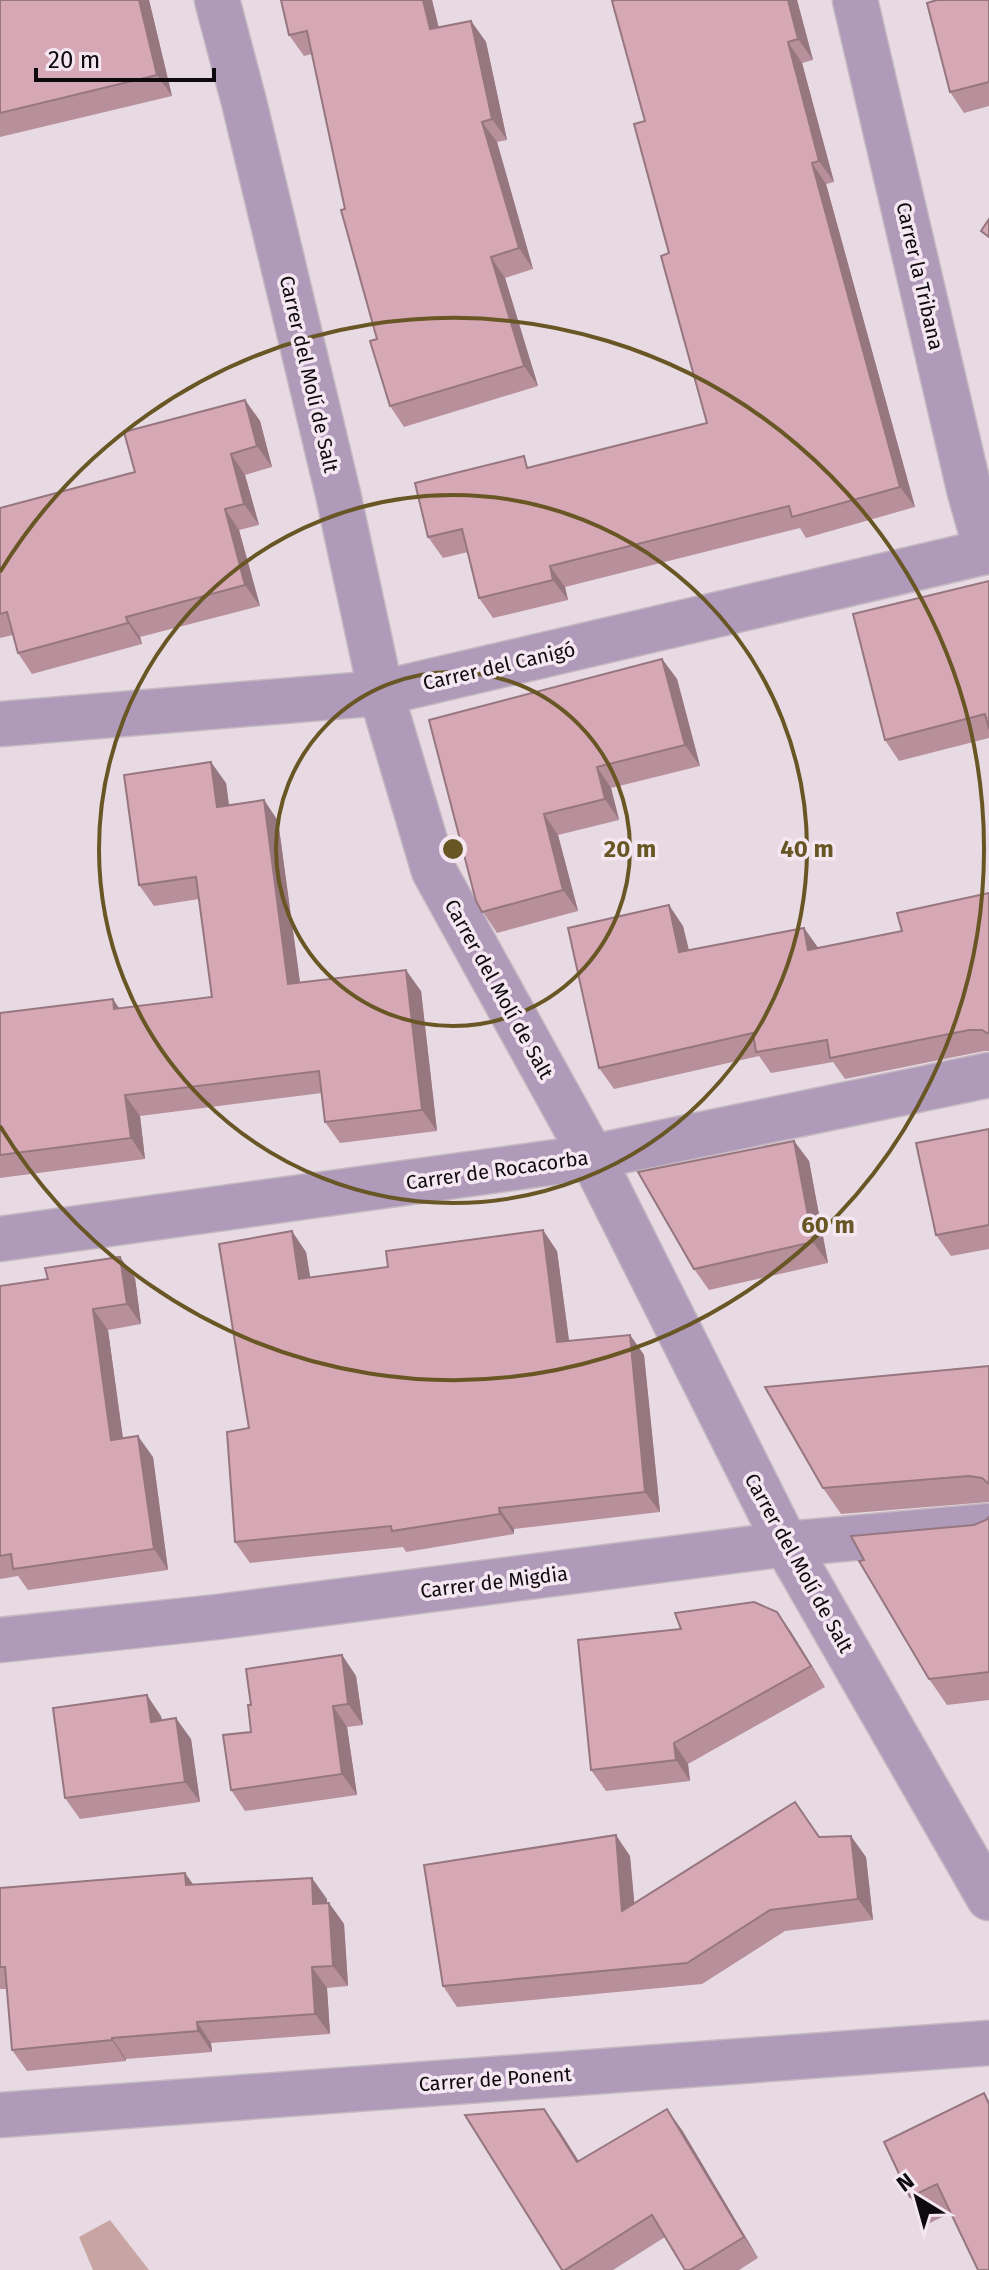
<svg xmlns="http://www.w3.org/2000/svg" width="989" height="2270" viewBox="0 0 989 2270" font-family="'Fira Sans',sans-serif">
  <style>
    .green { fill: #c8a5a3 }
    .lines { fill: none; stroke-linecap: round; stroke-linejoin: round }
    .minor-casing { stroke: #c5b9c1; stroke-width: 47 }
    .minor { stroke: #af9aba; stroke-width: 44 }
    .wall { fill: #b8909c }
    .shaded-wall { fill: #96767f }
    .building { fill: #d6a8b5; stroke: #96767f; stroke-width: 2 }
    .ring { fill: none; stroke: #685725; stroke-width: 4 }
    .labels { text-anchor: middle; stroke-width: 7; stroke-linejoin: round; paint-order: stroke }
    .street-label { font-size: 20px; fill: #0e0a0d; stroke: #f5e7f1 }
    .centre { fill: #685725; stroke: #f5e7f1; stroke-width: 4 }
    .ring-label { font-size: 24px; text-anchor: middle; font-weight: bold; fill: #685725; stroke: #f5e7f1; stroke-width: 7; stroke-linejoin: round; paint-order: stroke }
  </style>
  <rect width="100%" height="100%" fill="#e8dae3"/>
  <polygon class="green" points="110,2220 149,2270 93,2270 79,2237"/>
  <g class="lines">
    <g class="minor-casing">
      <g id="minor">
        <polyline points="217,0 244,102 338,494 381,693 434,871 592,1157 786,1544 989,1898"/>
        <polyline points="855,0 970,493 987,552"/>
        <polyline points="0,724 381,693 989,551"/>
        <polyline points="0,1239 592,1157 989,1075"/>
        <polyline points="0,1640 217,1617 786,1544 989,1526"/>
        <polyline points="0,2115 989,2043"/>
      </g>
    </g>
    <use href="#minor" class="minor"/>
  </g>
  <g class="wall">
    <polygon points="0,0 149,0 172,96 0,137"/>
    <polygon points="432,0 439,28 471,21 486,42 507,140 497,142 533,269 505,278 538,386 404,427 390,406 377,339 345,209 312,54 304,56 289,35"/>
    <polygon points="797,0 813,60 802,63 834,182 826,184 915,507 806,538 800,528 565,587 568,600 493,618 479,598 468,552 443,558 428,537 531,467 707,423 669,253 645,121"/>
    <polygon points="989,0 989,106 964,113 950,92"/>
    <polygon points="245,400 260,421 272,467 245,475 259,525 239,530 260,606 140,637 142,644 32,674 18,653 13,635 0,638 0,508 135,472"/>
    <polygon points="989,581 989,738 899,761 885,740"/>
    <polygon points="662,659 677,679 700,766 611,788 619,820 558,835 578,911 497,933 476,901"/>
    <polygon points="226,783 229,805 264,800 278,821 300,982 421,991 437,1131 340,1143 325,1122 322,1093 140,1116 145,1159 0,1178 0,1013 120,1009 212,997 199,899 154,906 139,885"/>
    <polygon points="989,893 989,1051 984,1051 845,1079 833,1062 771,1073 759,1056 614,1089 599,1068 683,926 689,950 804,928 818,948 902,931"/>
    <polygon points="989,1129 989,1249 951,1256 936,1235"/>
    <polygon points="794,1141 809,1161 828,1263 709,1290 694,1269"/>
    <polygon points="557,1251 569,1341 630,1335 644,1355 660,1512 514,1529 514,1534 406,1552 403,1547 250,1563 235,1542 249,1428 306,1252 310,1277"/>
    <polygon points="135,1278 141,1324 108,1330 123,1439 153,1457 168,1570 28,1590 18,1576 0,1579 0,1286"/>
    <polygon points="989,1366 989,1502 841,1514 823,1488"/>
    <polygon points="989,1517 989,1700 947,1705 929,1679 864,1560 974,1525 986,1520"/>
    <polygon points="777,1612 791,1632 825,1687 688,1764 690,1781 606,1791 591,1770 681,1629"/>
    <polygon points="342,1655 356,1676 363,1725 347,1727 357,1795 245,1811 231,1790 251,1732 251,1705"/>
    <polygon points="161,1716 162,1720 191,1739 200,1802 80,1819 65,1798"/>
    <polygon points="820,1837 866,1857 873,1920 785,1931 702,1984 457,2007 443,1986 630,1856 634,1903"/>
    <polygon points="185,1873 193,1885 327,1899 327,1903 329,1903 344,1924 348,1986 327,1988 330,2034 211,2043 212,2052 126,2059 126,2061 27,2071 12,2050 7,1989 0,1989 0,1888"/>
    <polygon points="984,2093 989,2101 989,2270 950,2213 928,2224 910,2197"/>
    <polygon points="559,2130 578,2161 682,2130 758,2258 739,2270 685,2270 665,2237 613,2270 562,2270"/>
  </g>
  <g class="shaded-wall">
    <polygon points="139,0 149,0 172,96 157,75"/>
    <polygon points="423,0 432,0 444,50 430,29"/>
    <polygon points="788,0 797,0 813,60 798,39"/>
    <polygon points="471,21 486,42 507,140 492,119"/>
    <polygon points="788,42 802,63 834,182 819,161"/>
    <polygon points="482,122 497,142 533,269 519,248"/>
    <polygon points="812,163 826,184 915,507 900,487"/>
    <polygon points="491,257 505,278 538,386 524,366"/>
    <polygon points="245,400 260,421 272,467 257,446"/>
    <polygon points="231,454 245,475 259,525 244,504"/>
    <polygon points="225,509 239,530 260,606 245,585"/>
    <polygon points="550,566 565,587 568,600 553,580"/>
    <polygon points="126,617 140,637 142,644 128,623"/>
    <polygon points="662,659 677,679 700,766 685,745"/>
    <polygon points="211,762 226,783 232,828 217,807"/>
    <polygon points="597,767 611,788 619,820 605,799"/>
    <polygon points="264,800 278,821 303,1005 288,984"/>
    <polygon points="544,814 558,835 578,911 563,890"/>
    <polygon points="669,905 683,926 694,973 679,952"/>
    <polygon points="804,928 819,949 808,950"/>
    <polygon points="406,970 421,991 437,1131 422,1110"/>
    <polygon points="113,999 127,1020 114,1009"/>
    <polygon points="125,1095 140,1116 145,1159 131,1138"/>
    <polygon points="794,1141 809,1161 828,1263 813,1242"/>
    <polygon points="543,1230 557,1251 572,1363 557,1342"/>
    <polygon points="292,1231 306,1252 314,1299 299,1279"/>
    <polygon points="120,1257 135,1278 141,1324 127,1304"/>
    <polygon points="93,1309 108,1330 126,1461 111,1440"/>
    <polygon points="630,1335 644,1355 660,1512 645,1492"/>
    <polygon points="138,1436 153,1457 168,1570 154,1549"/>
    <polygon points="499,1508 514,1529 514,1534 500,1514"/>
    <polygon points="777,1612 791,1632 825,1687 811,1666"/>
    <polygon points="342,1655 356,1676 363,1725 348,1704"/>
    <polygon points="147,1695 161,1716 165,1743 151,1722"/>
    <polygon points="333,1706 347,1727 357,1795 342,1774"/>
    <polygon points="176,1718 191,1739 200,1802 185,1782"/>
    <polygon points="674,1743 688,1764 690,1781 676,1760"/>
    <polygon points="616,1835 630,1856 637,1931 622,1911"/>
    <polygon points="851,1836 866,1857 873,1920 858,1899"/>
    <polygon points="185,1873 200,1894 186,1885"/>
    <polygon points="312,1878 327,1899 328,1925 313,1904"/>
    <polygon points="329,1903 344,1924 348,1986 333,1966"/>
    <polygon points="312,1967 327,1988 330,2034 315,2014"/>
    <polygon points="197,2022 211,2043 212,2052 198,2031"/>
    <polygon points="112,2038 126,2059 126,2061 112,2040"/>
    <polygon points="544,2109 559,2130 592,2182 577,2162"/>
    <polygon points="667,2109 682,2130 758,2258 744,2237"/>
  </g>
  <g class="building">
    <polygon points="0,0 139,0 157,75 0,113"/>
    <polygon points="281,0 423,0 430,29 471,21 492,119 482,122 519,248 491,257 524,366 390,406 370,341 377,339 341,210 345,209 307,31 289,35"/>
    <polygon points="615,0 788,0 798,39 788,42 819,161 812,163 900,487 792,517 789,506 550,566 553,580 479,598 462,529 428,537 415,483 524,456 527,468 707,423 661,256 669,253 634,124 645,121 612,1"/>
    <polygon points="937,0 989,0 989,82 950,92 927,3"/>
    <polygon points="989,219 989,237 981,231"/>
    <polygon points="245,400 257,446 231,454 244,504 225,509 245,585 126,617 128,623 18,653 7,612 0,614 0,508 135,472 124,432"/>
    <polygon points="989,581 989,729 985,714 885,740 853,614"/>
    <polygon points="662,659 685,745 597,767 605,799 544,814 563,890 482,912 476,901 429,720"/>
    <polygon points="211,762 217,807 264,800 288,984 406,970 422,1110 325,1122 319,1071 125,1095 131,1138 0,1155 0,1013 113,999 114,1009 212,997 196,877 139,885 124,775"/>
    <polygon points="989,893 989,1033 987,1033 982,1030 969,1030 830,1058 827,1040 756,1052 753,1033 599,1068 568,928 669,905 679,952 804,928 808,950 902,931 897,913"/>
    <polygon points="989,1129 989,1225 936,1235 916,1143"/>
    <polygon points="794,1141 813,1242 694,1269 638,1172"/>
    <polygon points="543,1230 557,1342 630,1335 645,1492 499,1508 500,1514 392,1531 391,1526 235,1542 227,1432 249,1428 219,1244 292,1231 299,1279 388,1267 386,1251"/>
    <polygon points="120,1257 127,1304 93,1309 111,1440 138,1436 154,1549 13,1569 11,1554 0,1556 0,1286 48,1279 45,1268"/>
    <polygon points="989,1366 989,1484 982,1478 969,1476 823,1488 765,1387"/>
    <polygon points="989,1517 989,1672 929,1679 859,1561 864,1560 851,1536 974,1525 986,1520"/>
    <polygon points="754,1602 777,1612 811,1666 674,1743 676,1760 591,1770 578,1640 681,1629 675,1613"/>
    <polygon points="342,1655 348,1704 333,1706 342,1774 231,1790 223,1735 251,1732 248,1705 251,1705 246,1669"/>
    <polygon points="147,1695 151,1722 176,1718 185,1782 65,1798 53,1708"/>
    <polygon points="795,1802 819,1837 851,1836 858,1899 770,1910 687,1963 443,1986 424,1865 616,1835 622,1911"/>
    <polygon points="185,1873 186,1885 312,1878 313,1904 329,1903 333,1966 312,1967 315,2014 197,2022 198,2031 112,2038 112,2040 12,2050 5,1967 0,1967 0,1888"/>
    <polygon points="984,2093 989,2104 989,2270 978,2270 937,2184 910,2197 884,2142"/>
    <polygon points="544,2109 577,2162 667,2109 744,2237 690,2270 685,2270 652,2215 565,2270 562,2270 465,2115"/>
  </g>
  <g class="ring">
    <circle cx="453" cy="849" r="177"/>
    <circle cx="453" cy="849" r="354"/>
    <path d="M0 572A531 531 0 1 1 0 1126"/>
  </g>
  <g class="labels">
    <g class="street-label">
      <text transform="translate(920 276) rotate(77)" y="7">Carrer la Tribana</text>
      <text transform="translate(309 374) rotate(77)" y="7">Carrer del Molí de Salt</text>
      <text transform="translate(499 666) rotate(-13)" y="7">Carrer del Canigó</text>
      <text transform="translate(499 989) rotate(61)" y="7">Carrer del Molí de Salt</text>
      <text transform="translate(497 1170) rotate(-8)" y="7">Carrer de Rocacorba</text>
      <text transform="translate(799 1563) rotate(61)" y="7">Carrer del Molí de Salt</text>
      <text transform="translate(494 1582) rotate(-7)" y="7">Carrer de Migdia</text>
      <text transform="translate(495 2079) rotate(-4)" y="7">Carrer de Ponent</text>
    </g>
  </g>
  <circle cx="453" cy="849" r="12" class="centre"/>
  <g class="ring-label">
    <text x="630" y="857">20 m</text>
    <text x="807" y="857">40 m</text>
    <text x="828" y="1233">60 m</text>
  </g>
  <g transform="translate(917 2198) rotate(323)" stroke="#f5e7f1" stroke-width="6" paint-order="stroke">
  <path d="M0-6L14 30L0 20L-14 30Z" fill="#0e0a0d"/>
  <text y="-12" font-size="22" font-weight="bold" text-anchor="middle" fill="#0e0a0d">N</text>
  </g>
  <path d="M36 68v12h178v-12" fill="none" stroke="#0e0a0d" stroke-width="4"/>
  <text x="48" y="68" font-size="24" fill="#0e0a0d" stroke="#f5e7f1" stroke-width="6" paint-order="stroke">20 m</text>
</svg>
